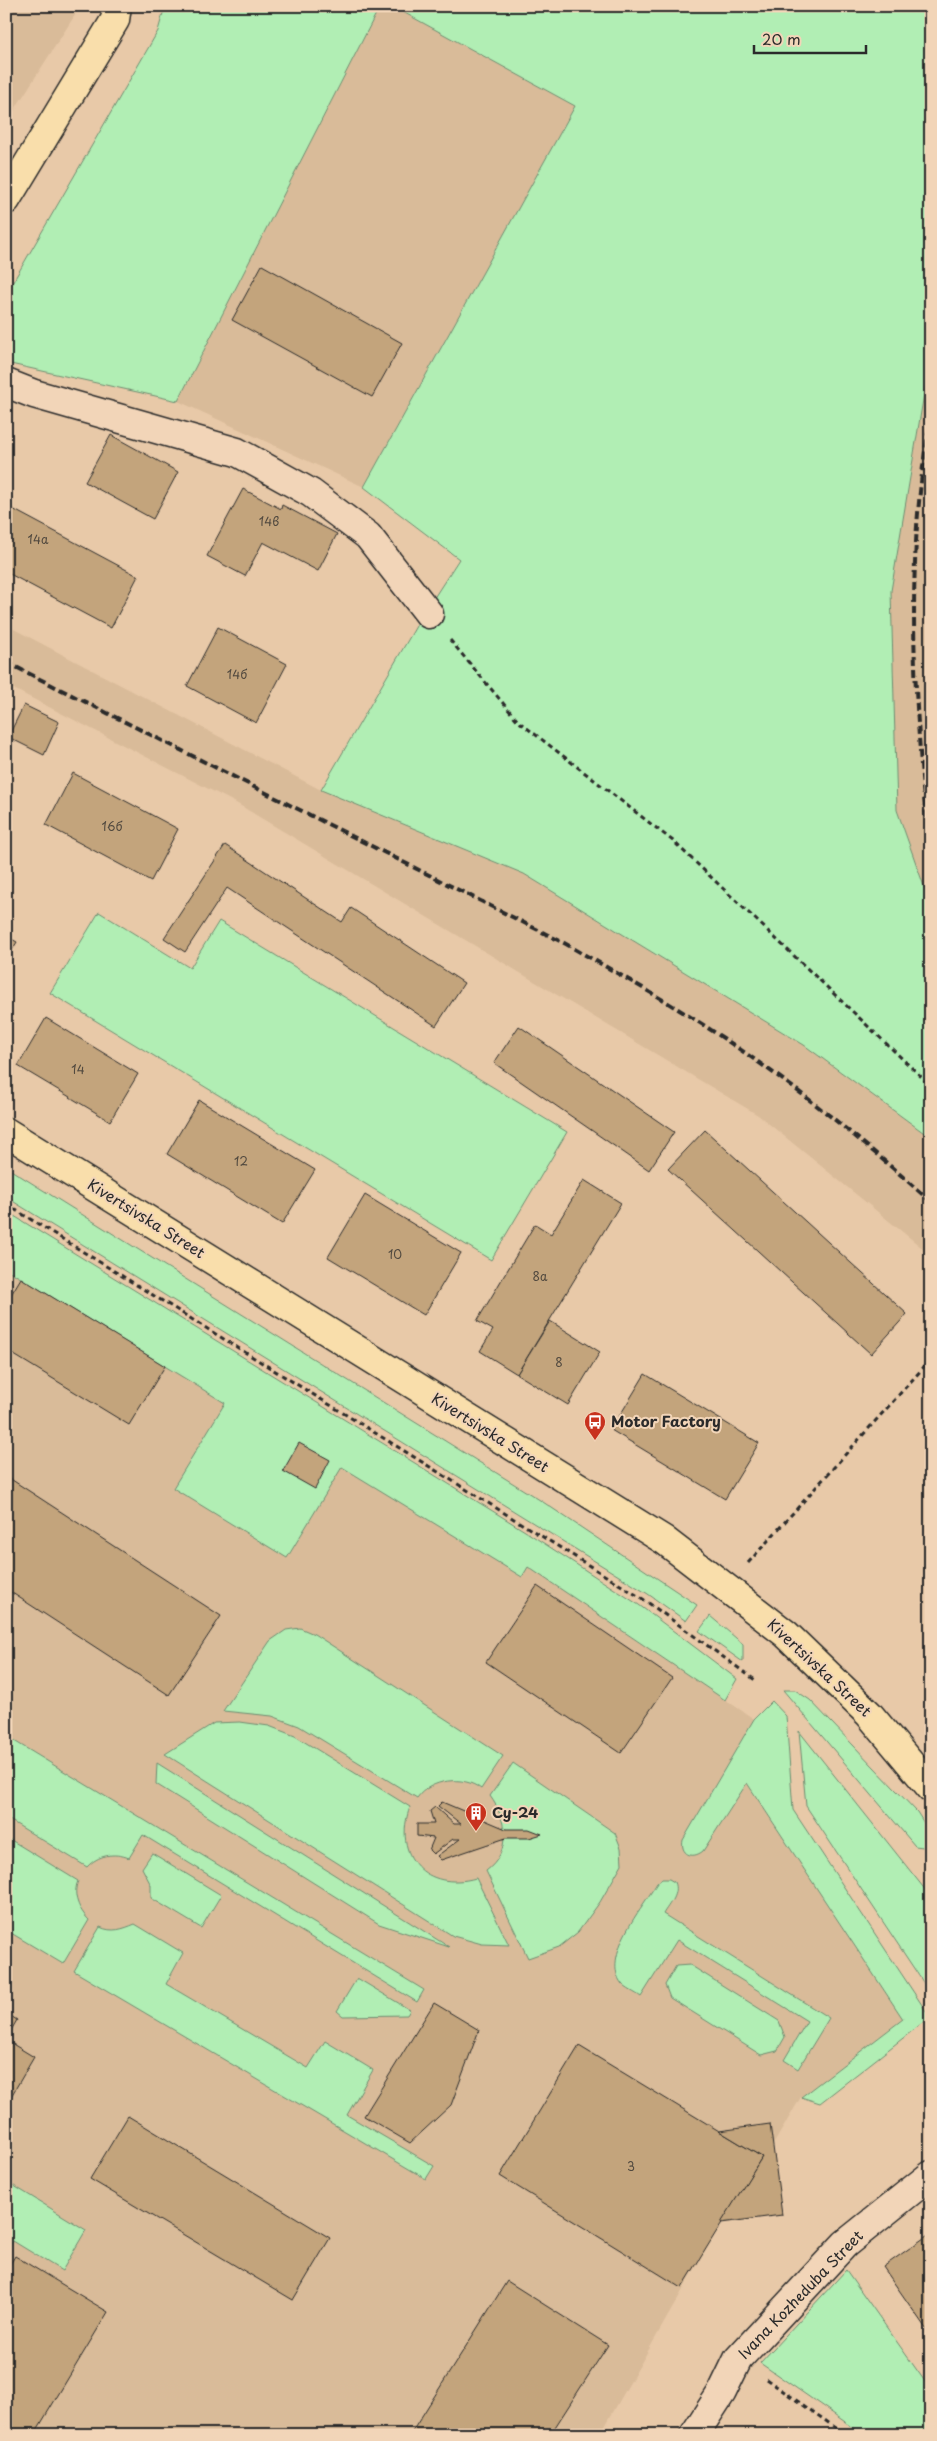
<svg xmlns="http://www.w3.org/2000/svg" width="937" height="2441" viewBox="0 0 937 2441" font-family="'Playpen Sans',sans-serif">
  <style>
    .built { fill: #d9bb99 }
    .green { fill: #b1eeb4; stroke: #6e8c70 }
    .building { fill: #c3a47c; stroke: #2b2b2b }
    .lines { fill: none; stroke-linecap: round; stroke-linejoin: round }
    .minor-casing { stroke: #2b2b2b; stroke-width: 31 }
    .major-casing { stroke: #2b2b2b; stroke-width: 31 }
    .path { stroke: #2b2b2b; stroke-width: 3; stroke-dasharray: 5 4; stroke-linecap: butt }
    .minor { stroke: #f2d5b8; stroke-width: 28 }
    .major { stroke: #f9deab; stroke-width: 28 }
    .rail { stroke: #2b2b2b; stroke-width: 4; stroke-dasharray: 8 4; stroke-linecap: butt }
    .labels { text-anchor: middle; stroke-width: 4; stroke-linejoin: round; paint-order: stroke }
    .number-label { font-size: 12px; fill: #51493f }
    .street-label { font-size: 15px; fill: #2b2b2b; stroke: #f2d5b8 }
    .poi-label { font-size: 15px; font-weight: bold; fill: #2b2b2b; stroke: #f2d5b8; text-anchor: start }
  </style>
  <rect width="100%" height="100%" fill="#e8c9a8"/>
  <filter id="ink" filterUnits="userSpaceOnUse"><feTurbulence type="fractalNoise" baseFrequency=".02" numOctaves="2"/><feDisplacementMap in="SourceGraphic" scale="10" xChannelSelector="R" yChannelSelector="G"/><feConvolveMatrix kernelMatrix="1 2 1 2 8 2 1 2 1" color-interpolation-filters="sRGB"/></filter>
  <g filter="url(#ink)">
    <g class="built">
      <polygon points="6,6 77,6 75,15 6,123"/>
      <polygon points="380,6 392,6 576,106 364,487 178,401"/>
      <polygon points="931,353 931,906 897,810 891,590"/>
      <polygon points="6,625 321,790 524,874 804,1045 931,1138 931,1255 758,1115 236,803 6,685"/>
      <polygon points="6,1233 295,1410 754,1719 738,1770 903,2019 801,2097 773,2145 782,2215 721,2223 600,2435 6,2435"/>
    </g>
    <g class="green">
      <polygon points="165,6 380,6 178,401 6,363 6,294 158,31"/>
      <polygon points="392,6 931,6 931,352 891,591 897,810 931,906 931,1138 804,1045 524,874 321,790 419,621 459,559 364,487 575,106"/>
      <polygon points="99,912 190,968 219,921 567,1132 491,1260 50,993"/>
      <polygon points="6,1167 543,1502 697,1605 686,1621 648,1594 6,1197"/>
      <polygon points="6,1211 525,1531 639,1605 737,1679 725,1700 528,1567 522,1577 342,1467 287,1558 173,1488 225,1403 6,1269"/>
      <polygon points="710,1616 743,1644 743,1662 699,1631"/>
      <path d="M300,1628L314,1634L503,1756L481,1789C464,1775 430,1779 417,1798L299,1726L272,1716L223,1711L270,1641L286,1630Z"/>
      <polygon points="783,1690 795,1690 810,1700 917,1812 931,1834 931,1848 915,1846"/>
      <path d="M772,1701L786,1716L793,1810L930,2017L820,2103L801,2097L903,2019L747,1783L703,1851C692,1860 680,1854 683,1840L754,1719Z"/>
      <path d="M240,1722L269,1726L295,1736L410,1807C392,1856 426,1892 476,1878L509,1945L482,1944L453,1936L165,1754L214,1723Z"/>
      <polygon points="799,1731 931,1897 931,1994 806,1806"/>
      <path d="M6,1736L424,1990L417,2002L143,1835L129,1858C114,1852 98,1855 87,1867L6,1818Z"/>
      <polygon points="157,1763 449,1947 379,1924 156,1784"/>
      <path d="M513,1763L615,1833L621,1848L622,1864L600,1902L578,1932L559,1947L528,1958L486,1871C512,1852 507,1819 490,1796Z"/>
      <path d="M6,1837L78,1881C72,1895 79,1910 89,1920L63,1964L6,1930Z"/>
      <polygon points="152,1853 221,1895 201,1928 151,1898 151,1885 142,1868"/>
      <path d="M662,1879H669L674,1882C679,1894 669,1904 663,1914L829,2018L798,2069L784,2060L807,2021L677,1940L641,1997C636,1993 626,1989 622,1984C600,1957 643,1907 657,1883Z"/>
      <path d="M135,1924L183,1953L166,1984L308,2068L325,2041L373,2070L347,2115L434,2166L426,2179L74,1971L100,1927C112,1933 123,1929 135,1924Z"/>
      <polygon points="690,1965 779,2021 785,2037 777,2051 761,2055 670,1998 665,1985 676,1966"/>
      <polygon points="357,1978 410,2010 407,2015 343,2016 337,2011"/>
      <polygon points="6,2181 86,2230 62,2271 13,2241 6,2252"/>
      <polygon points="846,2270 931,2390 931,2435 864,2435 760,2363"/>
    </g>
    <g class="building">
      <polygon points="262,265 402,343 372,397 232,320"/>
      <polygon points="111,435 178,472 153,519 85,482"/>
      <polygon points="243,489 281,509 282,505 337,534 318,571 263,542 245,576 207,556"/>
      <polygon points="7,506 138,576 111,628 6,572"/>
      <polygon points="218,627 287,664 256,723 187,686"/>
      <polygon points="24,705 59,722 44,755 8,737"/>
      <polygon points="73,773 178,829 151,881 46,825"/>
      <polygon points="225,845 342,922 351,908 464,983 436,1026 227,888 185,952 164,938"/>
      <polygon points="6,936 17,942 6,960"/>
      <polygon points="46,1018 138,1074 110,1121 18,1066"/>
      <polygon points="519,1026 674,1132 649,1170 494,1063"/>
      <polygon points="199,1100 315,1170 282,1224 167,1154"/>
      <polygon points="705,1130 907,1314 871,1354 668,1169"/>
      <polygon points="584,1180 621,1203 517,1374 480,1351 493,1330 477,1321 535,1224 551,1234"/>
      <polygon points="365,1195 461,1253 424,1315 328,1257"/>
      <polygon points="21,1278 165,1366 129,1425 6,1350 6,1303"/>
      <polygon points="550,1321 600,1352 568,1405 517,1374"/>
      <polygon points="645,1374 759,1443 725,1499 611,1430"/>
      <polygon points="299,1443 330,1460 315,1489 283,1471"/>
      <polygon points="6,1476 221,1616 169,1695 6,1589"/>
      <polygon points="537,1586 672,1678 621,1753 486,1662"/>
      <polygon points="442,1802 506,1829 529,1829 542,1834 529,1838 506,1838 441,1860 437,1856 460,1839 453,1839 433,1854 429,1850 434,1838 417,1836 417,1824 434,1824 430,1811 435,1807 454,1824 461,1824 438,1806"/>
      <polygon points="434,2003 479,2030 451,2105 410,2143 364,2116"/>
      <polygon points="6,2013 17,2020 6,2039"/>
      <polygon points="6,2040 34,2057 6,2105"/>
      <polygon points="579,2046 762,2157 682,2288 500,2176"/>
      <polygon points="128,2116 330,2238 293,2300 90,2179"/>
      <polygon points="770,2124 782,2215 721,2223 762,2157 719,2131"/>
      <polygon points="931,2233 931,2336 883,2267"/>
      <polygon points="15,2256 108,2312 34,2435 6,2435 6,2271"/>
      <polygon points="507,2281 608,2345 550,2435 410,2435"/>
    </g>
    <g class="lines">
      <g class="minor-casing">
        <g id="minor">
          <polyline points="6,383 34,394 237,452 311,493 368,536 429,614"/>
          <polyline points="694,2435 722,2392 738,2359 845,2244 931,2175"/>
        </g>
      </g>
      <g class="major-casing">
        <g id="major">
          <polyline points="6,200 115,20 117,6"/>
          <polyline points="6,1132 664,1540 786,1634 869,1714 931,1788"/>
        </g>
      </g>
      <g class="path">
        <polyline points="450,640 518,721 673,841 931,1086"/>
        <polyline points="6,1204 643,1599 755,1680"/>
        <polyline points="748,1563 931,1359"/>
        <polyline points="766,2379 846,2435"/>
      </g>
      <use href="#minor" class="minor"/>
      <use href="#major" class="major"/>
      <g class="rail">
        <path d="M931,416C912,517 911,621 918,723C921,764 923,804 931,845"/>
        <path d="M6,662L566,944C622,976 678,1007 732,1044C802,1091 868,1145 931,1202"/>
      </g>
    </g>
  </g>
  <defs>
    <g id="bus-pin" transform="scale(1.125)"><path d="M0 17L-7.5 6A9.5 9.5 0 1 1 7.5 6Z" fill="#c8321e" stroke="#f2d5b8"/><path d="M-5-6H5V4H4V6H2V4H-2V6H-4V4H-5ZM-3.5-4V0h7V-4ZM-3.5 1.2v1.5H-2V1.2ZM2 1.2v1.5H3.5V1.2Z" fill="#fff"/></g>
    <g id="building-pin" transform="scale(1.125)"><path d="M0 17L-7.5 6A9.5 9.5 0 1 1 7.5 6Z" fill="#c8321e" stroke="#f2d5b8"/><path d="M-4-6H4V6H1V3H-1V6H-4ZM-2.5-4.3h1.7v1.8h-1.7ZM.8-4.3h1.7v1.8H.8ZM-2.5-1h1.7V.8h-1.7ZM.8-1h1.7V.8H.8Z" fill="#fff"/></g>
  </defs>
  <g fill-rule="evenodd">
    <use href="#bus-pin" x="595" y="1422"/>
    <use href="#building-pin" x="476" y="1813"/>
  </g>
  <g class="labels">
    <g class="number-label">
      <text x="269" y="526">14в</text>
      <text x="38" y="544">14а</text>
      <text x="237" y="679">14б</text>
      <text x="112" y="831">16б</text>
      <text x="78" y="1074">14</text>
      <text x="241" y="1166">12</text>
      <text x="395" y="1259">10</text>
      <text x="540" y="1281">8а</text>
      <text x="559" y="1367">8</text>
      <text x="631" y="2171">3</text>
    </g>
    <g class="street-label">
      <text transform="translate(146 1219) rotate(32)" y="5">Kivertsivska Street</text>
      <text transform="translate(490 1433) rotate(32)" y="5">Kivertsivska Street</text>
      <text transform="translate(819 1668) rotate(43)" y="5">Kivertsivska Street</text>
      <text transform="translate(801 2295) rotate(-46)" y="5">Ivana Kozheduba Street</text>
    </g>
    <g class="poi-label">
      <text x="611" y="1427">Motor Factory</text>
      <text x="492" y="1818">Су-24</text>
    </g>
  </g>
  <rect width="937" height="2441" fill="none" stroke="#f2d5b8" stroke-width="25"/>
  <rect x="12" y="12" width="912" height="2416" fill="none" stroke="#2b2b2b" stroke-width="2" filter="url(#ink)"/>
  <path d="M754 45v8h112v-8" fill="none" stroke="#2b2b2b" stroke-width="2.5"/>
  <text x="762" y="45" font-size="15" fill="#2b2b2b" stroke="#f2d5b8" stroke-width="4" paint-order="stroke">20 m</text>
</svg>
